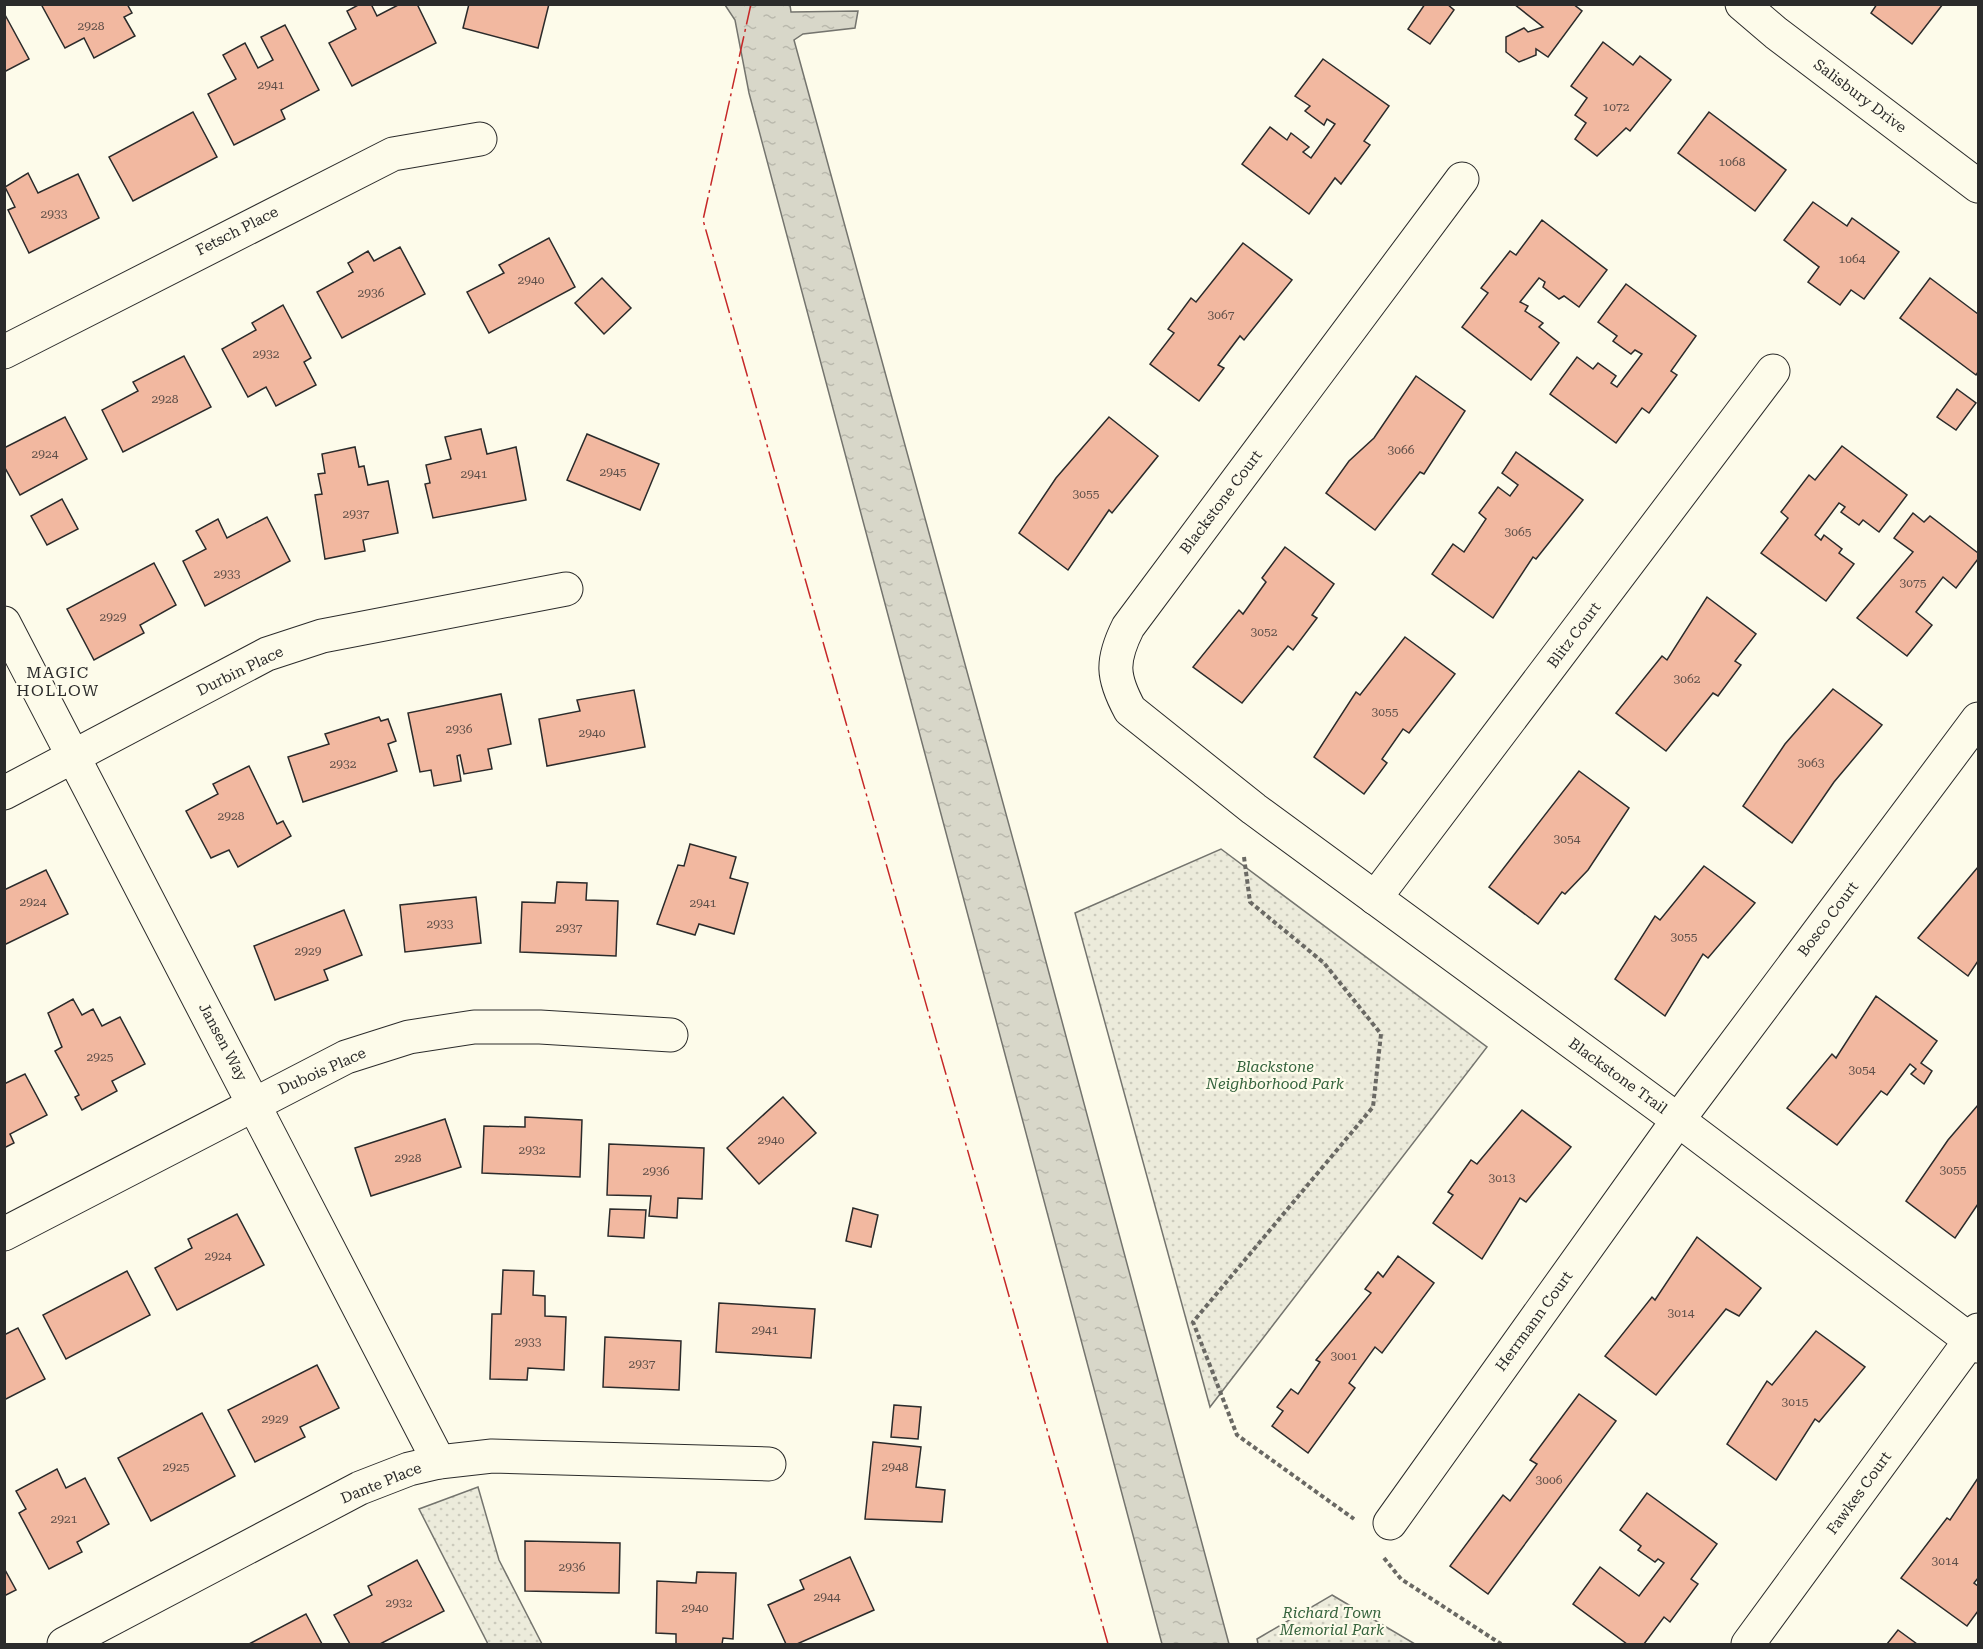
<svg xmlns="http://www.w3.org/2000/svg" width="1983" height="1649" viewBox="0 0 1983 1649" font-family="'Roboto Serif',serif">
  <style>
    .park { fill: url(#park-dots); stroke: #74746e; stroke-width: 1.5 }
    .water { fill: url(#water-ripples); stroke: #74746e; stroke-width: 1.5 }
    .building { fill: #f2b8a0; stroke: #2b2b2b; stroke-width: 1.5 }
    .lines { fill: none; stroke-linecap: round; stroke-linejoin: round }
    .minor-casing { stroke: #2b2b2b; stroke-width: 35 }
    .path { stroke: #6a6964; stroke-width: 4; stroke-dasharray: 4.5 3; stroke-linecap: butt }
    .minor { stroke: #fdfbea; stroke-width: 33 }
    .power { stroke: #c62828; stroke-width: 1.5; stroke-dasharray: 21 4.5 3 4.5; stroke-linecap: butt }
    .labels { text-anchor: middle; stroke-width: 4.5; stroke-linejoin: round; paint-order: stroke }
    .number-label { font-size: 12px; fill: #5d4e48 }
    .street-label { font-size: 15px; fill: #2b2b2b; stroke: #fdfbea }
    .park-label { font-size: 15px; font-style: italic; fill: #34623c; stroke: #fdfbea }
    .neighbourhood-label { font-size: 16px; letter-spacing: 1.5px; fill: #2b2b2b; stroke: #fdfbea }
  </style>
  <defs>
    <pattern id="park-dots" width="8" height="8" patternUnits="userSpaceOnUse" patternTransform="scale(1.5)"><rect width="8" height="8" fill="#ecebdb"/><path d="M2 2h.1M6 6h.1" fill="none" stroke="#cbcabc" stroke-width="1.8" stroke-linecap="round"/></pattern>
    <pattern id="water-ripples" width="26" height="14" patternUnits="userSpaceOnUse" patternTransform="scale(1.5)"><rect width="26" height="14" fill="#d8d7c9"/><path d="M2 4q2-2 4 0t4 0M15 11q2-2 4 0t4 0" fill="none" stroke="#bab9ad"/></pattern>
  </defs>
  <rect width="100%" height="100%" fill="#fdfbea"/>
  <g class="park">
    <polygon points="1221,849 1487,1047 1210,1407 1075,913"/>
    <polygon points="478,1487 499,1560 542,1644 488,1644 419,1509"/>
    <polygon points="1332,1595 1415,1644 1258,1644 1257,1639"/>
  </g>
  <polygon class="water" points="725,5 790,5 791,12 858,11 855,28 803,34 794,40 1023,876 1229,1644 1162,1644 749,93 735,20"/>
  <g class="building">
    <polygon points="41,4 127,4 132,13 124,17 135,36 94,58 84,38 65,48"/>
    <polygon points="360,4 371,4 377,16 400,4 417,4 436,43 352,86 329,43 356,29 347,11"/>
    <polygon points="469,4 549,4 538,48 463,28"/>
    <polygon points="1425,4 1447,4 1454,10 1430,44 1408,29"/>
    <polygon points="1514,4 1573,4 1582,11 1548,57 1536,49 1536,55 1519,62 1506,52 1506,37 1524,28 1528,32 1543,27"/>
    <polygon points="1877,4 1943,4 1912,44 1871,13"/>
    <polygon points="4,13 29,59 4,72"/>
    <polygon points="285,25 319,90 281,110 285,119 234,145 208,94 236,79 223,55 245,43 258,68 273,60 261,37"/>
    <polygon points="1603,42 1633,65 1640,56 1671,80 1630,131 1626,128 1597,156 1575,139 1586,123 1575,115 1587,98 1571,86"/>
    <polygon points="1323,59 1389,106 1364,141 1370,145 1341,184 1335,178 1309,214 1242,164 1270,127 1287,140 1291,133 1309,147 1303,152 1311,158 1335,124 1327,119 1324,125 1305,111 1310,106 1295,96"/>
    <polygon points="193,112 217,157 133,201 109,157"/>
    <polygon points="1709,112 1786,170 1755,211 1678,153"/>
    <polygon points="28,173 38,193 78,174 99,218 29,253 8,210 15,207 5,187"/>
    <polygon points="1813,202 1847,226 1852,218 1899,252 1864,299 1851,290 1840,305 1808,282 1819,267 1784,240"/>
    <polygon points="1542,220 1607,270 1579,307 1564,296 1559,299 1543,287 1545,282 1539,278 1520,302 1528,306 1525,311 1543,323 1539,327 1559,343 1531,380 1462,327 1488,293 1481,288 1510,251 1516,255"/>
    <polygon points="549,238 575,287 489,333 467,292 504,273 499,265"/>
    <polygon points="1243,243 1292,280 1244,340 1240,336 1218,365 1224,368 1199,401 1150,364 1174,333 1168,329 1191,298 1196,302"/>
    <polygon points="400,247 425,294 342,338 317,292 353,272 348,263 368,251 374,261"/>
    <polygon points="602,278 631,308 604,334 575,303"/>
    <polygon points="1930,278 1978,314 1978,372 1976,375 1900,318"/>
    <polygon points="1626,284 1696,336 1671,371 1677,375 1649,413 1642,408 1616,443 1550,394 1577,357 1593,369 1598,363 1616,376 1611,383 1617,387 1642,354 1635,350 1631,354 1613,341 1617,336 1598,322"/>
    <polygon points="283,305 311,358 304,362 316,385 276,406 266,387 248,397 222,349 256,330 252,323"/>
    <polygon points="184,356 211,407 123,452 102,410 138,391 133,382"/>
    <polygon points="1416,376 1465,411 1424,474 1420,472 1375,530 1326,493 1349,461 1374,438"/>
    <polygon points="1957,389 1976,403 1956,430 1937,417"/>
    <polygon points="65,417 87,459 20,495 4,466 4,448"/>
    <polygon points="1109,417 1158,456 1112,513 1109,510 1068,570 1019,533 1056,478"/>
    <polygon points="481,429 487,454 516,447 526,500 433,518 425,484 430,483 426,465 451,459 445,437"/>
    <polygon points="587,434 659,464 640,510 567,480"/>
    <polygon points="1842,446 1907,495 1879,532 1863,520 1859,525 1841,512 1845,507 1839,503 1815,535 1821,540 1824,535 1842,549 1839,553 1854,564 1826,601 1761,553 1788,518 1781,512 1809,475 1815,480"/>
    <polygon points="355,447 359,467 364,466 368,485 388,481 398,533 363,540 365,551 325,559 315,495 322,494 318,474 325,473 322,454"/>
    <polygon points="1516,452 1583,500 1536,559 1533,557 1493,618 1432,574 1453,544 1464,552 1486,519 1479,513 1498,487 1510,496 1518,485 1502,473"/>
    <polygon points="62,499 78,529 47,545 31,516"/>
    <polygon points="1913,513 1924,522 1930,516 1978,553 1978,559 1956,588 1943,577 1916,612 1932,625 1907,656 1857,618 1913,552 1894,538"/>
    <polygon points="267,517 290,561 205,606 183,561 206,549 196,531 218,519 227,538"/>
    <polygon points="1285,547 1334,584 1312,615 1317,618 1293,650 1288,646 1242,703 1193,667 1239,610 1243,614 1266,582 1262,578"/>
    <polygon points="154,563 176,605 140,625 144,633 94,660 67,609"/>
    <polygon points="1707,597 1756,634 1735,661 1741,665 1718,696 1713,693 1666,751 1616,713 1662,656 1667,660"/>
    <polygon points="1405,637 1455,674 1409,733 1403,729 1382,759 1387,763 1364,794 1314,757 1356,692 1360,695"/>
    <polygon points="1833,689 1882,725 1834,782 1792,843 1743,806 1785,744"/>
    <polygon points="634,690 645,747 547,766 539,719 580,711 577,700"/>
    <polygon points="501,694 511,744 488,749 492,769 464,774 460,755 457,756 461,781 434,786 431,770 420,772 408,713"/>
    <polygon points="379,717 381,721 388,719 396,741 388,744 397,771 303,802 288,757 329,744 325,734"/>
    <polygon points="249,766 277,824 283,821 291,836 238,867 229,850 211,858 186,811 218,794 213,784"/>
    <polygon points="1579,771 1629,808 1588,870 1565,894 1562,892 1538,924 1489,887"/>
    <polygon points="690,844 736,857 730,878 748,883 734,934 699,924 695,935 657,924 678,865 684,866"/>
    <polygon points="1704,866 1755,903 1708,958 1703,954 1665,1016 1615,979 1655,916 1660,920"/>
    <polygon points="1978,867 1978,961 1968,976 1918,938"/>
    <polygon points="46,870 68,914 4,945 4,890"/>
    <polygon points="557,882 587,883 586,900 618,901 616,956 520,952 522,902 555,903"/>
    <polygon points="476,897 481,943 405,952 400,905"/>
    <polygon points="344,910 362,955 324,970 328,980 275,1000 254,946"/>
    <polygon points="1876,996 1937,1041 1921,1063 1932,1071 1924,1084 1911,1074 1916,1069 1910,1064 1887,1095 1881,1091 1837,1145 1787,1108 1832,1054 1836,1058"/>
    <polygon points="73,999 82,1015 93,1009 102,1026 120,1017 145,1064 112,1081 117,1091 82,1110 75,1097 79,1095 55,1051 62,1047 48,1013"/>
    <polygon points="25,1074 47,1115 10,1134 14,1143 4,1148 4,1084"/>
    <polygon points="783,1097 816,1133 759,1184 727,1148"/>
    <polygon points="1978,1105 1978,1204 1955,1238 1906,1201 1948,1140"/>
    <polygon points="1522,1110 1571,1147 1526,1202 1520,1198 1482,1259 1433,1223 1453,1195 1448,1192 1471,1160 1477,1164"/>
    <polygon points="525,1117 582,1120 580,1177 482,1173 484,1126 525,1127"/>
    <polygon points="445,1119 461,1167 371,1196 355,1148"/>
    <polygon points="609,1144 704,1148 702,1199 678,1198 677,1218 649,1216 651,1196 607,1195"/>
    <polygon points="853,1208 878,1215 871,1247 846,1241"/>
    <polygon points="610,1209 646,1210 644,1238 608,1236"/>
    <polygon points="237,1214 264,1265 177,1310 155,1268 192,1248 188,1239"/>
    <polygon points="1697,1237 1761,1288 1739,1316 1726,1309 1656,1395 1605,1356 1652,1297 1655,1300"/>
    <polygon points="1398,1256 1434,1283 1382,1353 1375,1347 1349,1383 1355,1388 1308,1453 1272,1426 1283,1411 1277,1407 1291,1389 1298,1394 1320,1362 1316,1360 1371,1293 1365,1289 1378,1272 1383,1277"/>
    <polygon points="503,1270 534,1271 533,1295 545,1296 545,1316 566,1317 564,1370 528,1368 527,1380 490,1379 492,1314 501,1314"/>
    <polygon points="127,1271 150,1315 66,1359 43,1315"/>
    <polygon points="719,1303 815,1309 811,1358 716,1352"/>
    <polygon points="18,1328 45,1379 4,1400 4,1335"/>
    <polygon points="1816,1331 1865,1367 1819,1422 1815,1419 1776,1480 1727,1444 1767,1381 1772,1385"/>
    <polygon points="605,1337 681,1341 679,1390 603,1387"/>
    <polygon points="317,1365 339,1408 300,1427 305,1437 255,1462 228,1410"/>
    <polygon points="1579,1394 1616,1421 1488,1594 1450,1566 1503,1495 1510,1501 1537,1464 1530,1460"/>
    <polygon points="894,1405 921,1407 918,1439 891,1437"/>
    <polygon points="202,1413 235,1476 151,1521 118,1458"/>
    <polygon points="873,1442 921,1447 916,1487 945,1490 942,1522 865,1519"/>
    <polygon points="57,1469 66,1488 85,1478 109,1524 77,1542 82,1552 49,1569 19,1513 26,1509 16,1491"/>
    <polygon points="1978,1478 1978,1578 1974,1583 1978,1586 1978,1611 1967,1626 1901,1578 1947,1518 1950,1520"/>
    <polygon points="1647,1493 1717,1544 1691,1579 1698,1584 1670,1622 1664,1617 1644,1644 1627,1644 1573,1604 1600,1567 1639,1596 1664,1563 1658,1559 1655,1562 1638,1550 1641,1546 1620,1530"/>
    <polygon points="525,1541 620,1543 619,1593 525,1591"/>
    <polygon points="850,1557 874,1610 797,1644 786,1644 768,1605 804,1589 800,1580"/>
    <polygon points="417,1560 444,1611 380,1644 350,1644 334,1615 372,1595 368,1586"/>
    <polygon points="4,1568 16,1590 4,1596"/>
    <polygon points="697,1572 736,1573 733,1639 723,1638 722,1644 676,1644 676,1634 656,1633 657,1581 696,1583"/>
    <polygon points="306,1614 322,1644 249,1644"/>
    <polygon points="1898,1630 1917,1644 1887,1644"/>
  </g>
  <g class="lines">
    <g class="minor-casing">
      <g id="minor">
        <polyline points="1742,4 1776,33 1978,186"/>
        <path d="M1462,179L1128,627C1111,661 1112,677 1130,710L1254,809L1678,1120L1978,1346"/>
        <polyline points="4,352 393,154 480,139"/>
        <polyline points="4,623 439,1462"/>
        <polyline points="4,793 267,654 322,636 566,589"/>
        <polyline points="1375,898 1773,371"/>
        <polyline points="4,1234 346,1057 409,1037 474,1027 540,1027 671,1035"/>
        <polyline points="1390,1523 1678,1120 1978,719"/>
        <polyline points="64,1644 360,1488 409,1469 439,1462 492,1456 769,1464"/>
        <polyline points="1748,1644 1978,1330"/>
      </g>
    </g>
    <g class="path">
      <polyline points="1244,857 1250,902 1324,963 1381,1034 1373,1107 1193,1322 1237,1435 1354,1519"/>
      <polyline points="1384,1558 1401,1579 1501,1644"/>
    </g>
    <use href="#minor" class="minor"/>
    <polyline class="power" points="751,4 703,220 1108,1644"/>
  </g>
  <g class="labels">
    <g class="number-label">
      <text x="91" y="30">2928</text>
      <text x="271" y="89">2941</text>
      <text x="1616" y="111">1072</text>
      <text x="1732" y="166">1068</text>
      <text x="54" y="218">2933</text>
      <text x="1852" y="263">1064</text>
      <text x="531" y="284">2940</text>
      <text x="371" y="297">2936</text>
      <text x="1221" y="319">3067</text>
      <text x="266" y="358">2932</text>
      <text x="165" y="403">2928</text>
      <text x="1401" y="454">3066</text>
      <text x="45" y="458">2924</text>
      <text x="613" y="476">2945</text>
      <text x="474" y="478">2941</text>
      <text x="1086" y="498">3055</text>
      <text x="356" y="518">2937</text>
      <text x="1518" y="536">3065</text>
      <text x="227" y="578">2933</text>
      <text x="1913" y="587">3075</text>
      <text x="113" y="621">2929</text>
      <text x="1264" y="636">3052</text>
      <text x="1687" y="683">3062</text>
      <text x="1385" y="716">3055</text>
      <text x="459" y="733">2936</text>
      <text x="592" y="737">2940</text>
      <text x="1811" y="767">3063</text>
      <text x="343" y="768">2932</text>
      <text x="231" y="820">2928</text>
      <text x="1567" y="843">3054</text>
      <text x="33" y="906">2924</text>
      <text x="703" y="907">2941</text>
      <text x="440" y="928">2933</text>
      <text x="569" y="932">2937</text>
      <text x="1684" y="941">3055</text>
      <text x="308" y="955">2929</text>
      <text x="100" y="1061">2925</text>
      <text x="1862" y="1074">3054</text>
      <text x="771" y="1144">2940</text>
      <text x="532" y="1154">2932</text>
      <text x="408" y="1162">2928</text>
      <text x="1953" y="1174">3055</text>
      <text x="656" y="1175">2936</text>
      <text x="1502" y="1182">3013</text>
      <text x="218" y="1260">2924</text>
      <text x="1681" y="1317">3014</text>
      <text x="765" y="1334">2941</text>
      <text x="528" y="1346">2933</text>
      <text x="1344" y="1360">3001</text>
      <text x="642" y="1368">2937</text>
      <text x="1795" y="1406">3015</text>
      <text x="275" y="1423">2929</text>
      <text x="176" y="1471">2925</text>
      <text x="895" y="1471">2948</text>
      <text x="1549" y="1484">3006</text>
      <text x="64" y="1523">2921</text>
      <text x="1945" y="1565">3014</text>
      <text x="572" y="1571">2936</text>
      <text x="827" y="1601">2944</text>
      <text x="399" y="1607">2932</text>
      <text x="695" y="1612">2940</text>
    </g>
    <g class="street-label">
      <text transform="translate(1860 96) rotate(37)" y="5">Salisbury Drive</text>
      <text transform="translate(237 231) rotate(-27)" y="5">Fetsch Place</text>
      <text transform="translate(1221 502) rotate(-53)" y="5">Blackstone Court</text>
      <text transform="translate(1574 635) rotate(-53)" y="5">Blitz Court</text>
      <text transform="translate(240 671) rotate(-26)" y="5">Durbin Place</text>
      <text transform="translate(1828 919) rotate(-53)" y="5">Bosco Court</text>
      <text transform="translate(223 1042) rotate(62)" y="5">Jansen Way</text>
      <text transform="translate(322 1071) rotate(-24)" y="5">Dubois Place</text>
      <text transform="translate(1618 1076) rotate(36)" y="5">Blackstone Trail</text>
      <text transform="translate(1534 1321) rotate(-54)" y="5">Herrmann Court</text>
      <text transform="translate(381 1483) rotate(-22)" y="5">Dante Place</text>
      <text transform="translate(1859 1493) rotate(-54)" y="5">Fawkes Court</text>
    </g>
    <g class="park-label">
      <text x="1275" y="1072">Blackstone<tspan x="1275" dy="17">Neighborhood Park</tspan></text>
      <text x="1332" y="1618">Richard Town<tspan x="1332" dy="17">Memorial Park</tspan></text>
    </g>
    <g class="neighbourhood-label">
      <text x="58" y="678">MAGIC<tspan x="58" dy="18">HOLLOW</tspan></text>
    </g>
  </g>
  <rect width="1983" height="1649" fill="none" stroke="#2b2b2b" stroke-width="12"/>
</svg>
